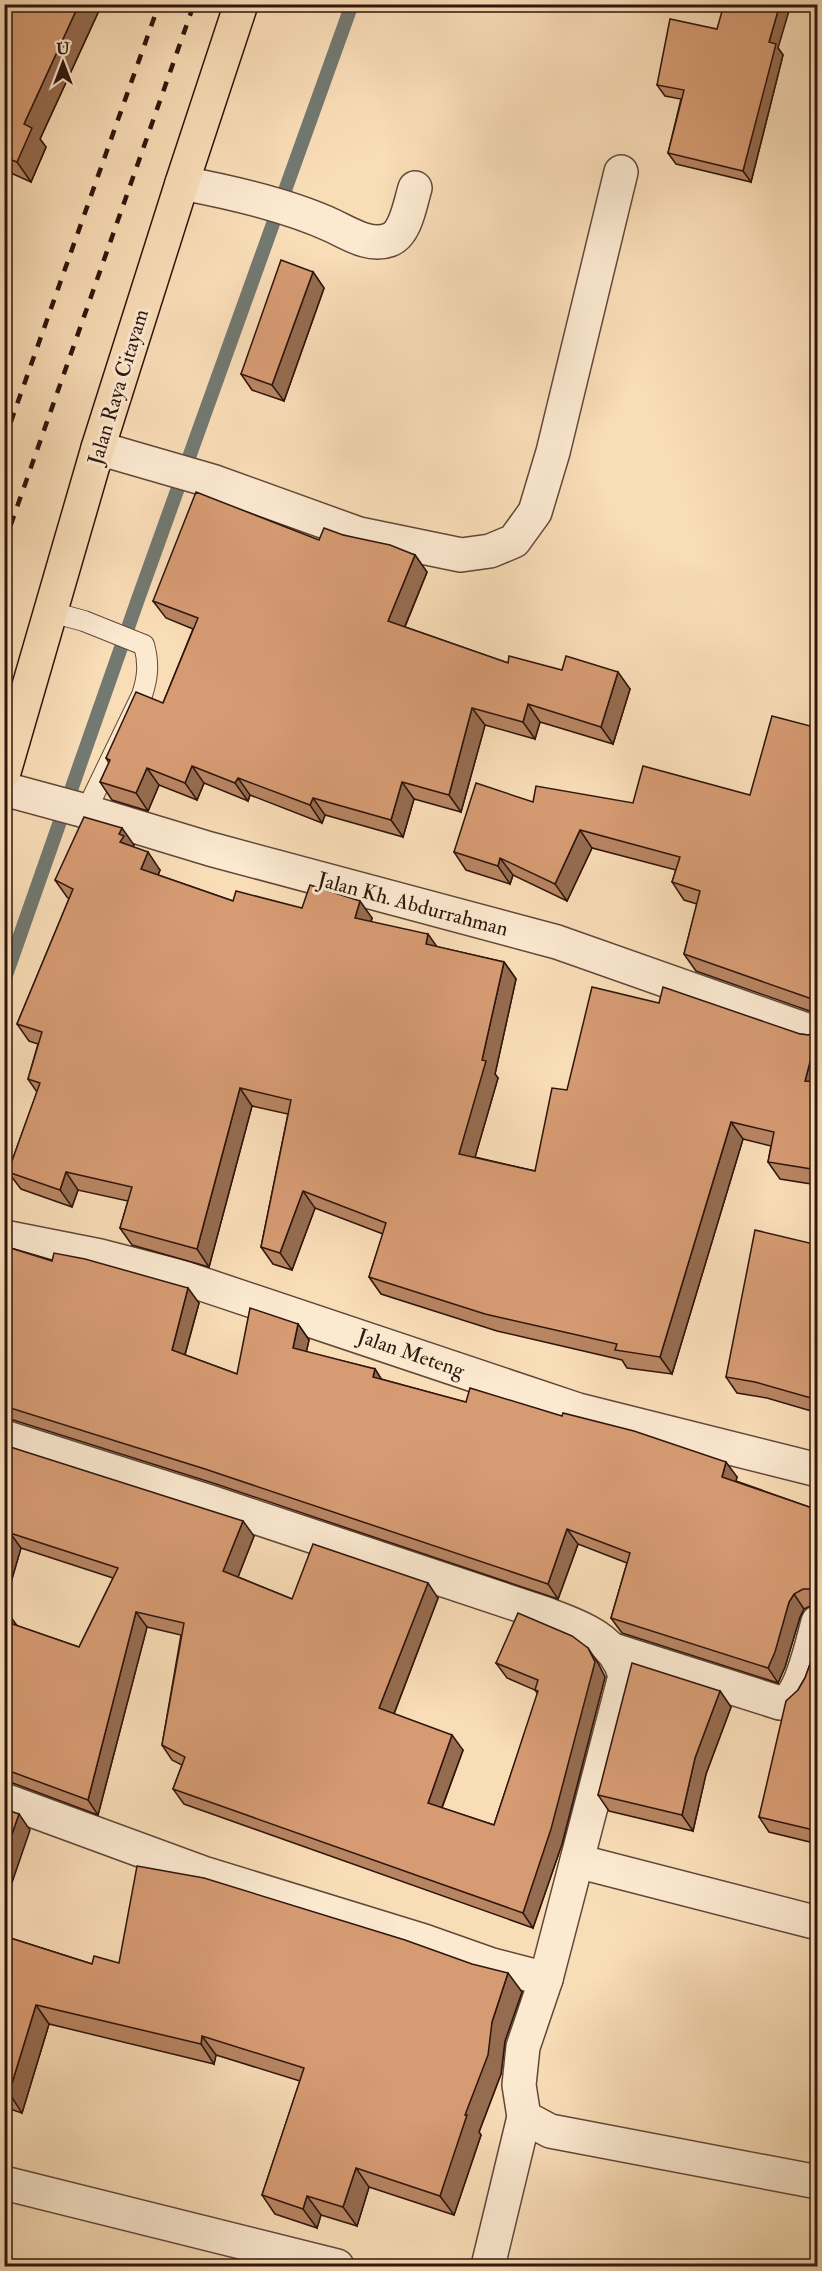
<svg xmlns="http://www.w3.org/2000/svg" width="822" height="2271" viewBox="0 0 822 2271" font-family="'IM FELL Double Pica',serif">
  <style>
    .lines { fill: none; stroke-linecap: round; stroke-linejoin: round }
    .stream { stroke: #727971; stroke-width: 14 }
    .lane-casing { stroke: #624737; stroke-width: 22 }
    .street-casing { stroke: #624737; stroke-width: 36 }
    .primary-casing { stroke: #2f150c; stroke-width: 36 }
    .lane { stroke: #fbe9d0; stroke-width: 20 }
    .street { stroke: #fbe9d0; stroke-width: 33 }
    .primary { stroke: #f9ddb7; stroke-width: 33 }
    .rail { stroke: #2f150c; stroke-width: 4.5; stroke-dasharray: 10 10; stroke-linecap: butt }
    .wall { fill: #b88563; stroke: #2f150c; stroke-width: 1.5 }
    .shaded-wall { fill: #966c50; stroke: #2f150c; stroke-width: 1.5 }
    .building { fill: #d69b73; stroke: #2f150c; stroke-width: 1.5 }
    .labels { text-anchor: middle; stroke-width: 6; stroke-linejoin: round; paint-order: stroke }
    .street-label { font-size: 21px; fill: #2f150c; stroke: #fbe9d0 }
  </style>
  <rect width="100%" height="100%" fill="#f9ddb7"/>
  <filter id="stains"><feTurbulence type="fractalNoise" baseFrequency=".00333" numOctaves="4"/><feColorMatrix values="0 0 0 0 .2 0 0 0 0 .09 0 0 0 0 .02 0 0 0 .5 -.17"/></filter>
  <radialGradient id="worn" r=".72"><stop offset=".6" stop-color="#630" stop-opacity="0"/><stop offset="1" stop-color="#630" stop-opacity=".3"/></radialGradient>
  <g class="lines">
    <polyline class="stream" points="4,981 137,602 352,4"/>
    <g class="lane-casing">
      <path id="lane" d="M51,612L84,621L144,645C149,663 148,677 142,695L86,811"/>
    </g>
    <g class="street-casing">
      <g id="street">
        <path d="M182,183C230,192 288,205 333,226C350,234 370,247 389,240C406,234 410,204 415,188"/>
        <polyline points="98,448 212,481 359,534 461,555 490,551 514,541 535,512 553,452 621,172"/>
        <polyline points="4,789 78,809 210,849 557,942 818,1034"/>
        <polyline points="4,1237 100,1256 181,1277 578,1410 818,1470"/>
        <path d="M4,1437L210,1502L543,1613C577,1626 615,1637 625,1676L546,1979L523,2047L519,2085L524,2117L550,2131L818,2182"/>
        <path d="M613,1650L780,1703C780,1703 788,1700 789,1699C803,1687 813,1640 818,1622"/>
        <polyline points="4,1800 203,1873 424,1941 492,1965 546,1979"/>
        <polyline points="577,1861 818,1923"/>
        <polyline points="4,2183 337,2266"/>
        <polyline points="488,2266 524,2117"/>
      </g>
    </g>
    <g class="primary-casing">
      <polyline id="primary" points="4,772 98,448 182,183 241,4"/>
    </g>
    <use href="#lane" class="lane"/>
    <use href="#street" class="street"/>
    <use href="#primary" class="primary"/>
    <g class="rail">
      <polyline points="4,441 159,4"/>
      <polyline points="4,544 194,4"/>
    </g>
  </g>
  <g class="wall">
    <polygon points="4,4 102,4 40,139 46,147 31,182 4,170"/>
    <polygon points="778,48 783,55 751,182 676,164 668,153 681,99 665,96 657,85"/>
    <polygon points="313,272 324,288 284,401 252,390 241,374"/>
    <polygon points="343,535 415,555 427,572 405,627 508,663 630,689 613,744 540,722 535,739 485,725 461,812 414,799 403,837 325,815 322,823 250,795 248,801 204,783 197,800 159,785 148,811 112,800 100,782 109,763 106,758 163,703 193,629 166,618 153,601 319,540"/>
    <polygon points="818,728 818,1014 696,971 684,954 697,904 684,900 672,882 676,870 592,848 567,901 513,875 510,884 466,870 454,852 533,802 633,803 750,795"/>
    <polygon points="134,845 133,847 160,870 158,875 233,901 302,908 372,918 371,922 438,947 504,962 516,979 495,1074 498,1078 475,1157 535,1171 567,1090 800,1034 809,1035 818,1031 818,1185 780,1179 768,1162 771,1146 743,1139 672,1374 627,1368 622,1360 497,1331 381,1294 369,1277 383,1234 315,1208 292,1270 273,1264 261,1247 288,1114 252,1106 209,1267 132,1245 120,1228 128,1201 78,1190 72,1207 21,1189 8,1172 37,1092 28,1079 38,1044 29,1041 17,1024 69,899 67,897 55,880"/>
    <polygon points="818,1245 818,1413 767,1398 737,1393 726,1377"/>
    <polygon points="4,1246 199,1303 185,1355 237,1374 298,1324 309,1340 306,1352 375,1369 381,1379 737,1477 736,1481 818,1510 818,1604 814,1604 804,1609 800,1617 785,1667 778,1683 622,1633 611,1618 627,1563 578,1544 558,1599 216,1484 10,1419 4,1419"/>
    <polygon points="4,1445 254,1536 238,1577 292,1599 438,1598 394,1714 463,1750 442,1808 494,1825 538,1694 535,1690 507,1678 496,1663 598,1663 605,1677 562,1844 533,1928 184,1804 173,1789 182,1765 172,1760 162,1745 181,1635 147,1627 98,1815 10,1782 4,1782 4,1613 17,1626 79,1647 113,1578 21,1548 4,1606"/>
    <polygon points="818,1642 818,1844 769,1832 759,1817 798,1690 805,1678"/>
    <polygon points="720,1691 731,1707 706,1774 693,1831 609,1811 598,1795"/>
    <polygon points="4,1936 92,1964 119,1963 522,1992 505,2041 501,2074 479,2132 481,2135 454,2215 369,2187 357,2226 321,2215 317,2228 275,2214 262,2195 300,2081 216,2055 214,2064 49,2024 22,2113 4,2107"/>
    <polygon points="818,1987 818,2025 811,2015"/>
  </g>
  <g class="shaded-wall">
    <polygon points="79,4 102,4 40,139 46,147 31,182 17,162 24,124"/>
    <polygon points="780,4 791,4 778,48 783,55 751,182 743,171 769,42"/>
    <polygon points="313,272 324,288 284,401 272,385"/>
    <polygon points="415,555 427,572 400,638 388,621"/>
    <polygon points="618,672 630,689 613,744 601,727"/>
    <polygon points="528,704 540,722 535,739 523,722"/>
    <polygon points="472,708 485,725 461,812 449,795"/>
    <polygon points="192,766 204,783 197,800 185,783"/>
    <polygon points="147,768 159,785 148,811 136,793"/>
    <polygon points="238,778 250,795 248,801 235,783"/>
    <polygon points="402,782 414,799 403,837 391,820"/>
    <polygon points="313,798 325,815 322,823 310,805"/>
    <polygon points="122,828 134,845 132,848 120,842 119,834"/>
    <polygon points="580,830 592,848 567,901 555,884"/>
    <polygon points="148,852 160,870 154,886 141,869"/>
    <polygon points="500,858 513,875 510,884 498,866"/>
    <polygon points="360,901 372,918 367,936 355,918"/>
    <polygon points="428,934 440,951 426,944"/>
    <polygon points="504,962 516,979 495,1074 498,1078 471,1171 459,1154 482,1060"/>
    <polygon points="818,1033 818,1096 805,1081"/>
    <polygon points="240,1088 252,1106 209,1267 197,1249"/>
    <polygon points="731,1122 743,1139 672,1374 660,1357"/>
    <polygon points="66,1172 78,1190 72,1207 60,1190"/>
    <polygon points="303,1191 315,1208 292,1270 280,1253"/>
    <polygon points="188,1288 199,1303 182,1365 172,1350"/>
    <polygon points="298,1324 309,1340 304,1363 293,1348"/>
    <polygon points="375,1369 385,1385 373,1377"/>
    <polygon points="726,1462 737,1477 733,1492 722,1477"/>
    <polygon points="243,1521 254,1536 234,1587 223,1571"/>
    <polygon points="567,1529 578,1544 558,1599 548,1584"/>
    <polygon points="10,1533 21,1548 4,1606 4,1554"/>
    <polygon points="428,1583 438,1598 390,1724 379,1708"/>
    <polygon points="794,1594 804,1609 800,1617 785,1667 778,1683 768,1668 789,1602"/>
    <polygon points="136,1612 147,1627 98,1815 88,1800"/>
    <polygon points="10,1616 21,1631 7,1622"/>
    <polygon points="588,1648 598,1663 605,1677 562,1844 533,1928 523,1913"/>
    <polygon points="720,1691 731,1707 706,1774 693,1831 682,1815 695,1758"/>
    <polygon points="452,1735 463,1750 438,1818 428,1803"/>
    <polygon points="19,1814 30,1830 7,1897 4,1894 4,1857"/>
    <polygon points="508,1973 522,1992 505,2041 501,2074 479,2132 481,2135 454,2215 440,2196 492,2022"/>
    <polygon points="36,2005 49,2024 22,2113 9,2093"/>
    <polygon points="202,2036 216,2055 214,2064 201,2044"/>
    <polygon points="356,2168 369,2187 357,2226 343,2207"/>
    <polygon points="307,2196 321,2215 317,2228 303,2209"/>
  </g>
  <g class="building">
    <polygon points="4,4 79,4 24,124 32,128 17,162 4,157"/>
    <polygon points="724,4 780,4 769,42 776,44 743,171 668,153 684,90 657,85 670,19 717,29"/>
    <polygon points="281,260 313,272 272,385 241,374"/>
    <polygon points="196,492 319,540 324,528 343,535 390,545 415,555 388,621 508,663 509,656 562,670 566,656 618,672 601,727 528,704 523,722 472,708 449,795 402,782 391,820 313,798 310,805 238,778 235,783 192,766 185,783 147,768 136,793 100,782 110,760 106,758 136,692 163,703 198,618 153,601"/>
    <polygon points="772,716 818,728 818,1002 812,999 684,954 700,891 672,882 680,857 580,830 555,884 500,858 498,866 454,852 476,783 533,802 536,786 633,803 643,766 750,795"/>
    <polygon points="84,817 122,828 119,834 124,836 120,842 148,852 141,869 233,901 236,891 302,908 310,885 360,901 355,918 428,934 426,944 504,962 482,1060 486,1061 459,1154 535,1171 552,1088 567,1090 592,987 659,1003 663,987 800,1034 809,1035 818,1031 805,1081 818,1082 818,1170 768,1162 774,1132 731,1122 660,1357 615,1350 617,1344 485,1314 369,1277 386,1223 303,1191 280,1253 261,1247 291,1100 240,1088 197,1249 120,1228 132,1187 66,1172 60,1190 8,1172 40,1083 28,1079 42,1032 17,1024 73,889 55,880"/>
    <polygon points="755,1230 818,1245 818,1400 755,1382 726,1377"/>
    <polygon points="4,1246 52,1261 54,1253 85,1259 188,1288 172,1350 237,1374 250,1308 298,1324 293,1348 375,1369 373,1377 466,1402 470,1388 562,1416 563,1413 634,1431 726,1462 722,1477 818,1510 818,1592 813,1589 803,1589 794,1594 789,1602 775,1652 768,1668 611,1618 630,1553 567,1529 548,1584 205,1469 4,1406"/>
    <polygon points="4,1445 243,1521 223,1571 292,1599 313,1544 428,1583 379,1708 452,1735 428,1803 494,1825 538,1691 535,1690 538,1680 496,1663 518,1613 572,1636 588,1648 595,1662 551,1829 523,1913 173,1789 185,1757 162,1745 184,1623 136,1612 88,1800 4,1769 4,1613 10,1616 7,1622 79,1647 118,1568 10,1533 4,1554"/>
    <polygon points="818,1642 818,1831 759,1817 786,1701 798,1690 805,1678"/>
    <polygon points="632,1663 720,1691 695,1758 682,1815 598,1795"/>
    <polygon points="4,1809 19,1814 4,1857"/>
    <polygon points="137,1866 204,1878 405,1940 472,1964 508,1973 492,2022 488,2055 465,2115 467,2115 440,2196 356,2168 343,2207 307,2196 303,2209 262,2195 304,2068 202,2036 201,2044 36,2005 9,2093 4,2092 4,1936 92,1964 94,1956 119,1963"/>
    <polygon points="818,1987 818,2017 811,2015"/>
  </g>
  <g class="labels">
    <g class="street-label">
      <text transform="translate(118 387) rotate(-73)" y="7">Jalan Raya Citayam</text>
      <text transform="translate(413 904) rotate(15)" y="7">Jalan Kh. Abdurrahman</text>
      <text transform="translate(411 1353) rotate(19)" y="7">Jalan Meteng</text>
    </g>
  </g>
  <rect width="822" height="2271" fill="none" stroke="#f9ddb7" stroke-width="24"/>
  <rect x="6" y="6" width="810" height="2259" fill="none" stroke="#2f150c" stroke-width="3"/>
  <rect x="12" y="12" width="798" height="2247" fill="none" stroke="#2f150c" stroke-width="1.5"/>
  <g transform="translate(63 63)" stroke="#fbe9d0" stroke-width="4.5" paint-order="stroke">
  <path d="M0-4.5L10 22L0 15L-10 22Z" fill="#2f150c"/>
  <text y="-9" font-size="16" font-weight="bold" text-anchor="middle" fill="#2f150c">U</text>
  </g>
  <rect width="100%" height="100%" filter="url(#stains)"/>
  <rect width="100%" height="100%" fill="url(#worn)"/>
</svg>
